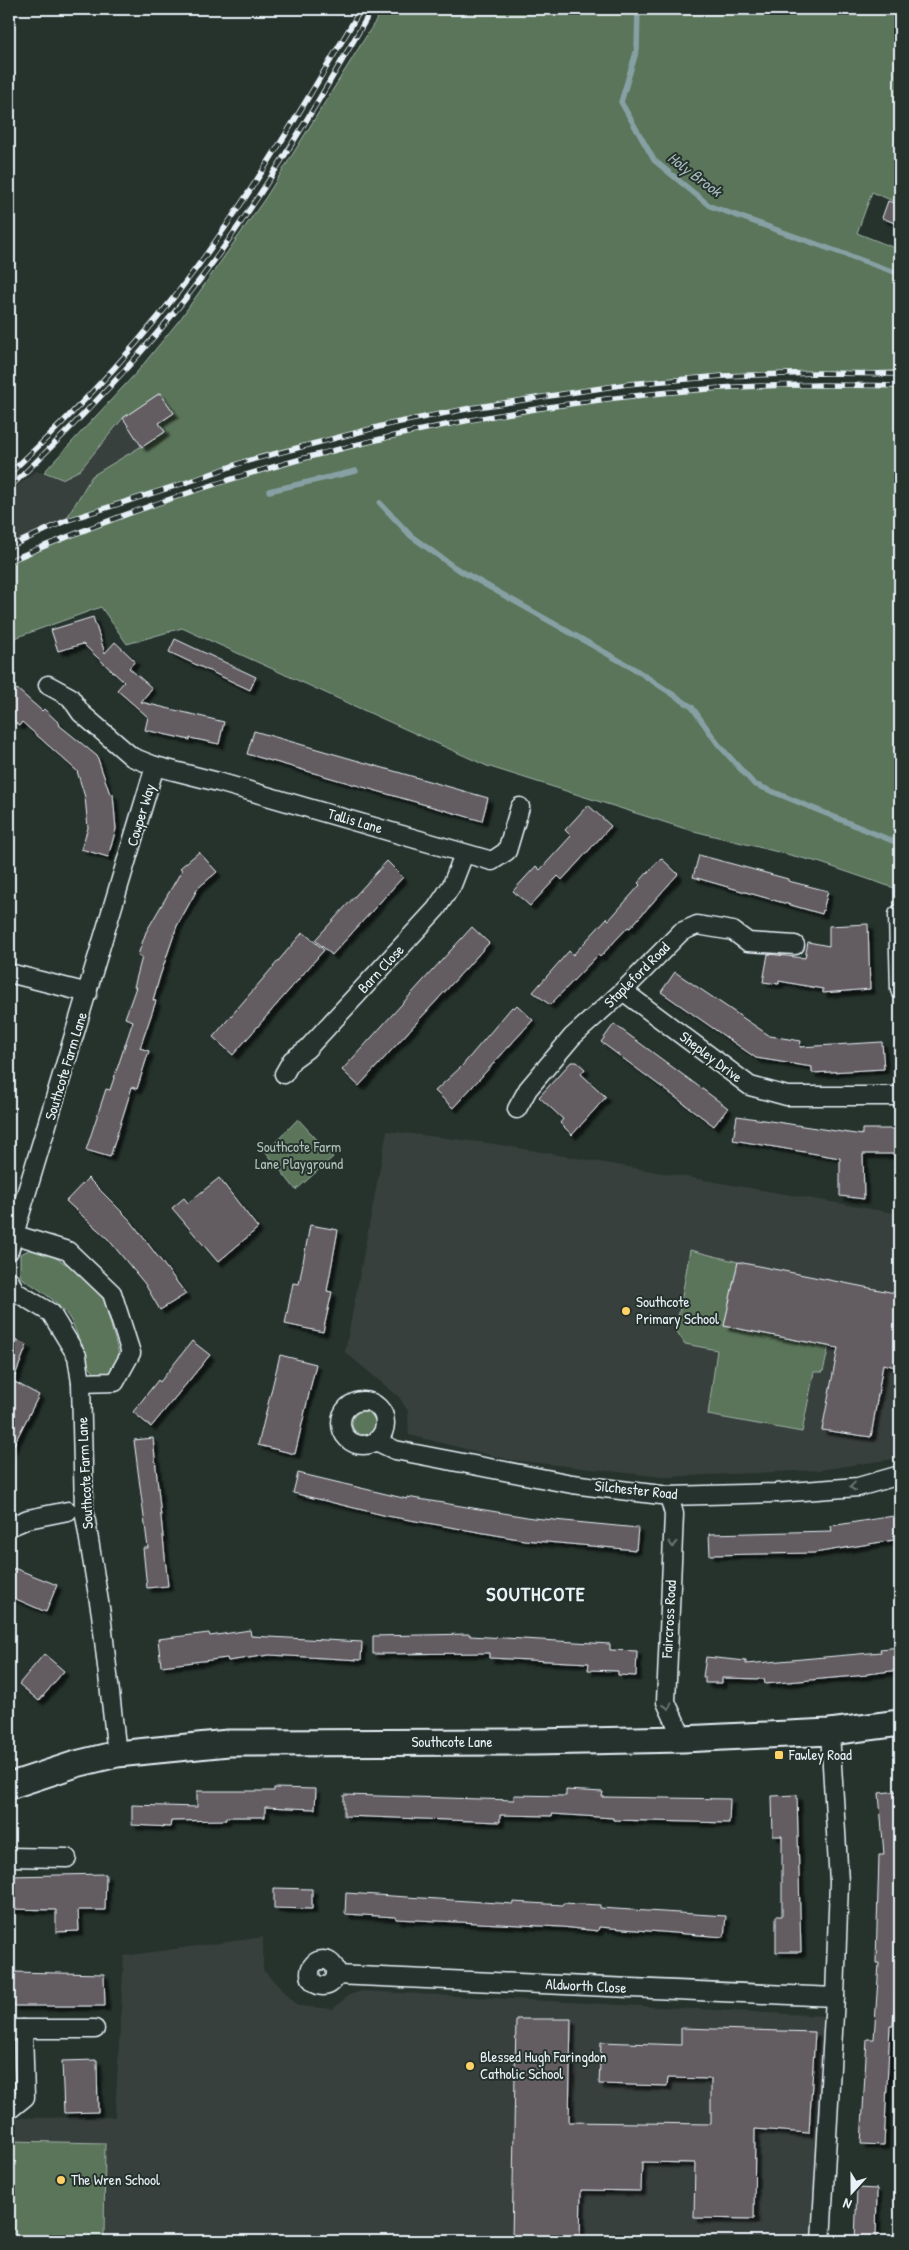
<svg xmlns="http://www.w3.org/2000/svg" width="909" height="2250" viewBox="0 0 909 2250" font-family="'Patrick Hand',sans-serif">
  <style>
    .built { fill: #383f3d }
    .green { fill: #5a745a; stroke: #a1b2a9 }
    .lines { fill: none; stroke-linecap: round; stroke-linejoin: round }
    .stream { stroke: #87a0a4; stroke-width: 5.5 }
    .building { fill: #635b61; stroke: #e8f1f8; filter: url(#shadow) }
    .street-casing { stroke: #e8f1f8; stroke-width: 21 }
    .secondary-casing { stroke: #e8f1f8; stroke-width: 29 }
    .street { stroke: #26332d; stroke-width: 18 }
    .secondary { stroke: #26332d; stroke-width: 25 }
    .rail-casing { stroke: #e8f1f8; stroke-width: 5.5 }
    .rail { stroke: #26332d; stroke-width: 4; stroke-dasharray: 11; stroke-linecap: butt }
    .oneway { stroke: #6a7674 }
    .poi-dot { fill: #ffd166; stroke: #26332d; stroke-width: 2 }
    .labels { text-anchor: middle; stroke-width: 4; stroke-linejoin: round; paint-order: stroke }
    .street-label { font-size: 15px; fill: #e8f1f8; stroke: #26332d }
    .park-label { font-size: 15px; fill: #afbfb9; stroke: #26332d }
    .poi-label { font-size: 15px; fill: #e8f1f8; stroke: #26332d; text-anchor: start }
    .water-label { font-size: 16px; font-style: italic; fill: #a7bbc0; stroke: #26332d }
    .district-label { font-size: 20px; font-weight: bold; letter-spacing: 1px; fill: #e8f1f8; stroke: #26332d }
  </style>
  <defs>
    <filter id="shadow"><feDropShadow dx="4.5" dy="4.5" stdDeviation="1" flood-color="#0009"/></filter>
  </defs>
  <rect width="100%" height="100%" fill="#26332d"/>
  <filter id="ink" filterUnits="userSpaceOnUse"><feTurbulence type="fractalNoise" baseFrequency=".02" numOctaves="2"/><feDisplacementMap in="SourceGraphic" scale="10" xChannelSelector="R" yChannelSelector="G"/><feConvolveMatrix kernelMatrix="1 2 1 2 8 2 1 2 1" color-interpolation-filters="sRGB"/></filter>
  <g filter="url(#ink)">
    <g class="built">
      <polygon points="123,418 142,447 92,476 65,521 9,547 9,492 36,471 62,479 80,470"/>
      <polygon points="387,1131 495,1144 900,1214 900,1458 820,1470 663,1477 511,1460 409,1435 408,1411 399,1397 345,1352"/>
      <polygon points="263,1937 263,1970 298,2006 333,2009 349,1995 362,1991 824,2016 811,2241 9,2241 9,2118 115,2117 124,1956"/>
    </g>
    <g class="green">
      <polygon points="383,9 900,9 900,204 872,192 857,233 900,250 900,370 854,373 788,374 628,384 471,408 390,424 251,460 65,521 92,476 165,432 159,423 173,413 160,393 123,418 80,470 62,479 44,472 137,372 181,318 266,197"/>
      <path d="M815,385L900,387V890L818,862L686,829L487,766L182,628L127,644L101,607L9,640V561C205,476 415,419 628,396C690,389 752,387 815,385Z"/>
      <polygon points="298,1119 333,1157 296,1190 266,1152"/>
      <path d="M36,1247L79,1271L104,1300L120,1358L110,1375L94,1373C83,1359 81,1343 74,1327C65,1305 39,1289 20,1277V1254Z"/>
      <polygon points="690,1250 738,1262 724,1326 829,1346 823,1372 814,1372 802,1432 708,1415 717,1350 685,1344 676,1330"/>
      <circle cx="364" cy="1423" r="12"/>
      <polygon points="9,2141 105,2143 104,2241 9,2241"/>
    </g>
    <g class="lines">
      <g class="stream">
        <polyline points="638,9 637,49 621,102 654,160 710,206 900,274"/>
        <polyline points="269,491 356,471"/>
        <polyline points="380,503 411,536 454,567 636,670 692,707 718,744 754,784 900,844"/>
      </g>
    </g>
    <g class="building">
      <polygon points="888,201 900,205 900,225 882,218"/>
      <polygon points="160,393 174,413 159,423 165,432 142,447 123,418"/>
      <polygon points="93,617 105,653 115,642 135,661 129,668 152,688 141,702 224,722 219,744 190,738 190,740 145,730 148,717 117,690 124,682 83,644 58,651 51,630"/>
      <polygon points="175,639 256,677 250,690 169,652"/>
      <polygon points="17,689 42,711 44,709 60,724 59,725 97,756 110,794 113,794 116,829 108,857 81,849 88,828 85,797 77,771 22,722 19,726 9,717 9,699"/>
      <polygon points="254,731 488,798 482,821 247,754"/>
      <polygon points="588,805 611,826 562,880 558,876 530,906 513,891 536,866 540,870 571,836 565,830"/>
      <polygon points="199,852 217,872 198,888 177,926 160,976 153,1000 156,1001 140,1048 149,1051 137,1089 132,1087 110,1157 86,1150 106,1089 110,1090 133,1021 125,1018 136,987 134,987 142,957 138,955 146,932 182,870 180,868"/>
      <polygon points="699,855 788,879 788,881 828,891 822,914 693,877"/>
      <polygon points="661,858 678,874 630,928 628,927 600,957 598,955 550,1005 533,992 569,951 573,955 607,918 609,920 640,885 638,883"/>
      <polygon points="387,861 403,877 332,955 315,940"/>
      <polygon points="868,924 870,989 823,993 823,989 779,981 779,984 763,982 768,954 805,958 808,942 829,946 829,926"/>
      <polygon points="472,927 489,943 359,1086 342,1070"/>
      <polygon points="303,932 324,950 233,1055 213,1037"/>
      <polygon points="675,972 770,1036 801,1041 800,1047 882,1042 884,1069 812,1073 812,1067 756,1058 661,992"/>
      <polygon points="517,1005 533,1020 453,1108 435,1091 461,1067 512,1007 514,1008"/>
      <polygon points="614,1024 728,1108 714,1126 601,1042"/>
      <polygon points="571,1062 577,1062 585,1069 581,1074 606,1097 572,1135 560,1123 563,1119 539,1097"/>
      <polygon points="737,1116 862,1135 862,1129 900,1129 900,1154 863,1154 864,1199 840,1196 840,1158 733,1140"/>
      <polygon points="88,1178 130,1220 186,1294 160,1310 145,1284 108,1239 66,1201"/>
      <polygon points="219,1178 258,1228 218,1262 172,1208 184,1198 188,1203"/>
      <polygon points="310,1225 338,1230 327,1291 332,1292 323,1332 285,1324 293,1283 299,1284"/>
      <polygon points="738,1262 900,1294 900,1368 883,1364 871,1437 822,1430 838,1348 724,1326"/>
      <polygon points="9,1338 27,1345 13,1381 39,1395 9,1454"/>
      <polygon points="192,1341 210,1355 151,1427 133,1412 158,1380 160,1382"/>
      <polygon points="280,1355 316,1364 295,1454 258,1445"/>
      <polygon points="153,1438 168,1586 147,1588 143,1548 148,1548 134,1440"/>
      <polygon points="298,1473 407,1499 407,1497 533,1518 638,1528 636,1550 524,1540 387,1516 293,1493"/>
      <polygon points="900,1515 900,1539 814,1553 710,1555 709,1534 832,1531 831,1526"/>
      <polygon points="14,1568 57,1585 46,1612 9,1596 9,1581"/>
      <polygon points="250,1630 251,1636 362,1642 361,1660 269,1655 228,1661 227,1658 161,1666 158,1639 209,1633 210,1636"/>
      <polygon points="470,1634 470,1636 610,1644 610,1650 637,1651 636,1676 618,1675 618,1671 588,1670 589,1663 489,1658 489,1653 373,1654 373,1636"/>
      <polygon points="900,1647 900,1670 867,1674 867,1675 765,1684 764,1679 722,1678 722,1683 705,1683 705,1677 703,1677 706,1657 746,1661 746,1664 881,1652 880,1649"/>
      <polygon points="44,1654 64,1671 39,1701 19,1684"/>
      <polygon points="274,1788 316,1789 315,1809 265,1807 265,1817 226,1817 226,1820 171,1821 170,1827 132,1825 132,1805 197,1807 197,1791 274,1791"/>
      <polygon points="566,1790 603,1792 602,1797 730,1799 729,1823 613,1820 613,1818 552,1814 552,1816 500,1815 500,1822 344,1816 344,1795 514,1800 514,1795 566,1796"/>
      <polygon points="900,1791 898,1963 893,2026 890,2026 884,2145 861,2144 867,2039 874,2039 879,1963 876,1963 879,1855 884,1855 879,1793"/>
      <polygon points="797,1795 801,1952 776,1952 776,1916 782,1916 782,1836 773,1836 772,1796"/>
      <polygon points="106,1874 105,1910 78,1910 79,1931 56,1932 56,1910 9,1909 9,1876"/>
      <polygon points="274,1888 312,1889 312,1909 274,1908"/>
      <polygon points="346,1893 513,1904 513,1902 563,1905 563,1903 600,1905 600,1908 726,1916 724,1937 599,1927 598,1931 562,1927 396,1919 396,1917 345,1914"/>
      <polygon points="12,1972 104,1974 105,2006 13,2006"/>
      <polygon points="516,2019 571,2019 569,2122 711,2124 711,2079 668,2078 667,2086 599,2084 601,2042 681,2045 681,2028 815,2032 809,2133 755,2129 754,2219 694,2218 695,2163 642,2162 641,2191 581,2190 580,2241 512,2241"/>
      <polygon points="97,2060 98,2112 64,2113 62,2061"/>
      <polygon points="857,2188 877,2189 876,2241 855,2241"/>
    </g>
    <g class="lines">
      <g class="street-casing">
        <g id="street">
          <polyline points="155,766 218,782 492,861 507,851 520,807"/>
          <polyline points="900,914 898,915 900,990"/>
          <polyline points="9,973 88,993"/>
          <polyline points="623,991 750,1086 787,1096 900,1096"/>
          <polyline points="284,1074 292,1060 307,1049 436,909 452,885 464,854"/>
          <polyline points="517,1109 528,1089 572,1037 623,991 681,932 697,925 733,931 748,942 795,945"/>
          <polyline points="13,1234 68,1251 112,1293 131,1353 115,1382 81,1383"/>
          <polyline points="9,1251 155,766 132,757 81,713 70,697 48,685"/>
          <polyline points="9,1280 16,1292 51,1313 77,1356 81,1383 84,1509 101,1614 117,1754"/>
          <circle cx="363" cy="1423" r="22"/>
          <polyline points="376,1441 395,1450 572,1484 669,1496 776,1493 858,1487 900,1475"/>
          <polyline points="669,1496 674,1514 666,1702 683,1739"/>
          <polyline points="9,1527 28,1519 68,1511"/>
          <polyline points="9,1857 67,1858"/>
          <circle cx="323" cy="1973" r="13"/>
          <polyline points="336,1975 835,1997"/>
          <polyline points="9,2029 23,2029 25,2097 9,2110"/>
          <polyline points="23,2029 95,2029"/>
          <polyline points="821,2241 835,1997 839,1882 830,1732"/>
        </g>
      </g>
      <g class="secondary-casing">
        <polyline id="secondary" points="9,1786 76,1764 117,1754 228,1743 534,1742 683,1739 830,1732 900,1723"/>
      </g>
      <use href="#street" class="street"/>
      <use href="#secondary" class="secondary"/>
      <g class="rail-casing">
        <g id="rail">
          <path d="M9,474C77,411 142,342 197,267C257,185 309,97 361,9"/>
          <path d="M9,488C79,421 147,351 205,273C267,189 320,99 372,9"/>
          <polyline points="9,547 65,521 197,479 243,462 390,424 471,408 628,384 723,376 817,373 900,374"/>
          <path d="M9,561C234,464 476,405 721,388C780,384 841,385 900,386"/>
        </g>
      </g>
      <use href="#rail" class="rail"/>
    </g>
    <defs><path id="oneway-chevron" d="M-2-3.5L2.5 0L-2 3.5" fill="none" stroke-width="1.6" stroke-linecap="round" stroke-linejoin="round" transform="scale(1.25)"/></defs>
    <g class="oneway">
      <use href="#oneway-chevron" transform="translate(853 1487) rotate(173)"/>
      <use href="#oneway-chevron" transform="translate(673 1544) rotate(93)"/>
      <use href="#oneway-chevron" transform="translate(668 1706) rotate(73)"/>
    </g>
  </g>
  <g class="poi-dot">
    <circle cx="626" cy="1311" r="5"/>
    <rect x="774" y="1750" width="10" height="10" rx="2.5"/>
    <circle cx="470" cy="2066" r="5"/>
    <circle cx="61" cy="2180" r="5"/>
  </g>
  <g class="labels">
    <g class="street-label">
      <text transform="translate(141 815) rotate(-73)" y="5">Cowper Way</text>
      <text transform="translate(355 821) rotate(16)" y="5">Tallis Lane</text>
      <text transform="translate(381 969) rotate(-47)" y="5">Barn Close</text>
      <text transform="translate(637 975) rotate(-45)" y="5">Stapleford Road</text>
      <text transform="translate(711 1057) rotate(37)" y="5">Shepley Drive</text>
      <text transform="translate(66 1066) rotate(-73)" y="5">Southcote Farm Lane</text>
      <text transform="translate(85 1473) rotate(-93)" y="5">Southcote Farm Lane</text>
      <text transform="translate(636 1490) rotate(6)" y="5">Silchester Road</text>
      <text transform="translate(669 1619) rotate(-87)" y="5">Faircross Road</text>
      <text x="452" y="1747">Southcote Lane</text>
      <text transform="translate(586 1986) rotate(3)" y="5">Aldworth Close</text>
    </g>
    <g class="park-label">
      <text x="299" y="1152">Southcote Farm<tspan x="299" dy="17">Lane Playground</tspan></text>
    </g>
    <g class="poi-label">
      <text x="636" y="1307">Southcote<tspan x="636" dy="17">Primary School</tspan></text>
      <text x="789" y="1760">Fawley Road</text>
      <text x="480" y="2062">Blessed Hugh Faringdon<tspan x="480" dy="17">Catholic School</tspan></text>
      <text x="71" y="2185">The Wren School</text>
    </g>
    <g class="water-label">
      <text transform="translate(695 174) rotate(37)" y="6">Holy Brook</text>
    </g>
    <g class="district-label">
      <text x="536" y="1601">SOUTHCOTE</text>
    </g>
  </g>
  <rect width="909" height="2250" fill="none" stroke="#26332d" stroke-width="30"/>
  <rect x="15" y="15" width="879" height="2220" fill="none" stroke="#e8f1f8" stroke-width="2" filter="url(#ink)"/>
  <g transform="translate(852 2192) rotate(201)" stroke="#26332d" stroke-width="4" paint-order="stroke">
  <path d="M0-4L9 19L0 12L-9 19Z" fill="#e8f1f8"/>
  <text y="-8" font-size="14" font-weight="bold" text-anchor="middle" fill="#e8f1f8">N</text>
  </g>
</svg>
